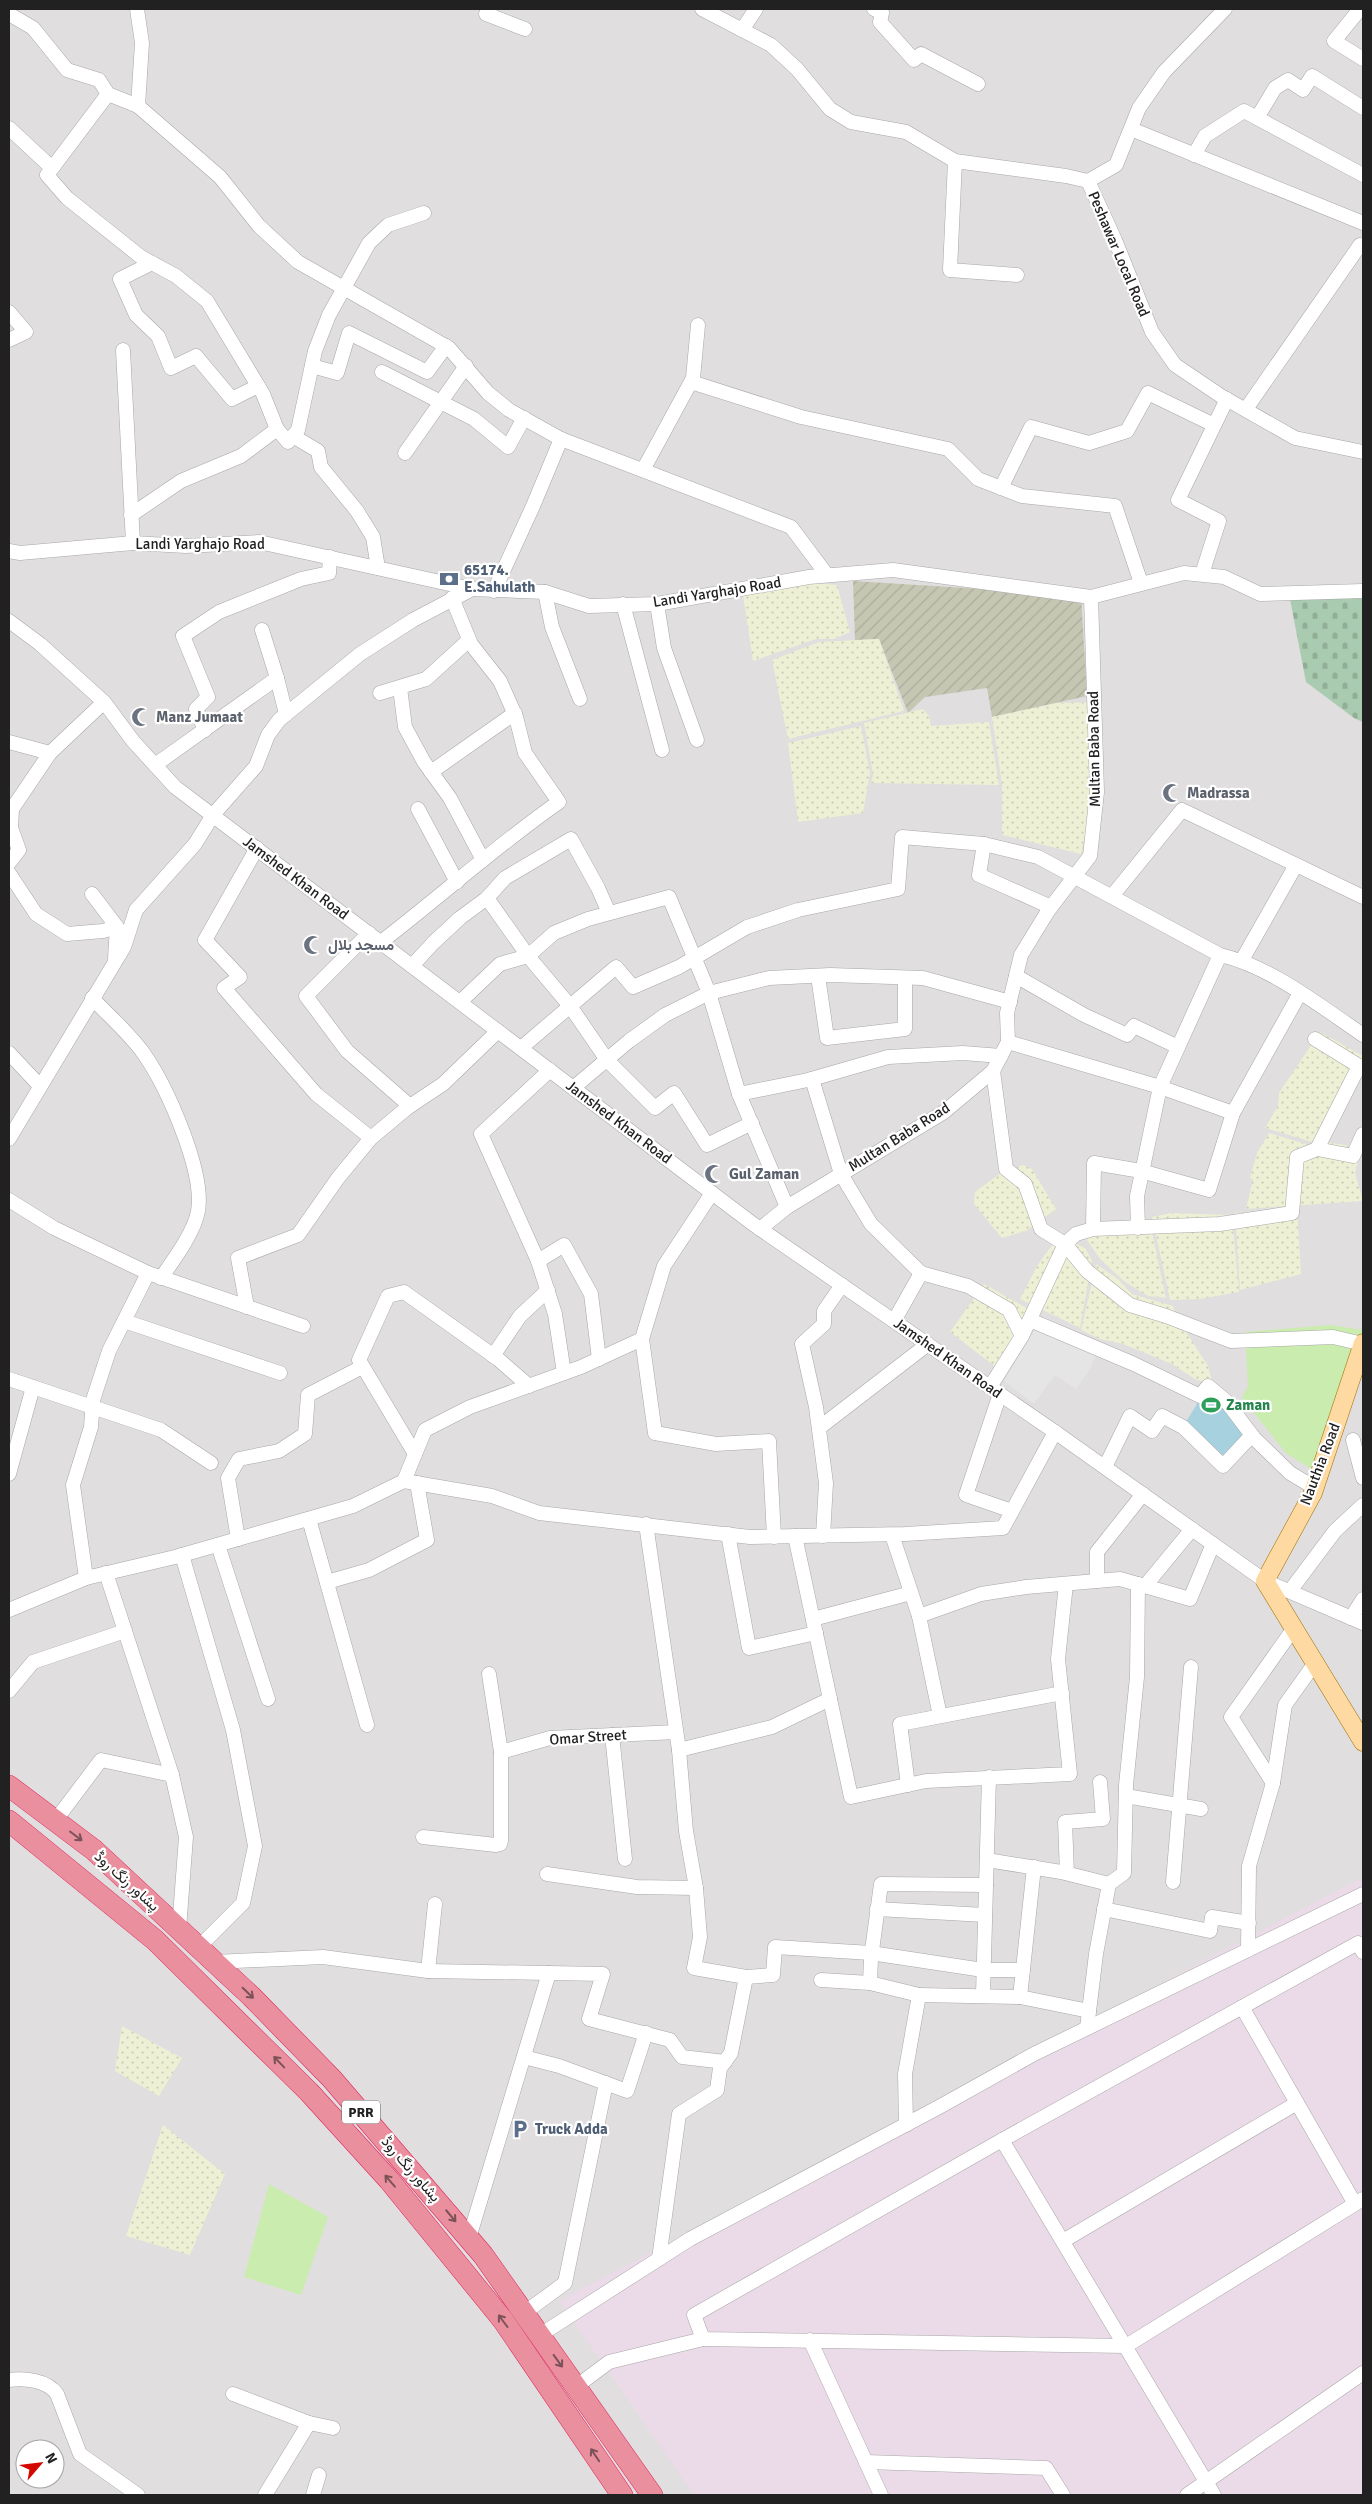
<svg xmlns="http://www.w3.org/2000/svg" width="1372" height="2504" viewBox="0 0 1372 2504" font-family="Signika,Vazirmatn,sans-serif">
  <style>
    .residential { fill: #e0dede; fill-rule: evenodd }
    .industrial { fill: #ebdae7 }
    .construction { fill: url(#construction-furrows) }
    .farmland { fill: url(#farmland-dots) }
    .grass { fill: #caecae }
    .cemetery { fill: url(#cemetery-stones) }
    .parking { fill: #e5e5e5 }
    .water { fill: #a8d1e0 }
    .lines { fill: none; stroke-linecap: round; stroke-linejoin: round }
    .minor-casing { stroke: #a8a8a8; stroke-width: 15 }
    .major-casing { stroke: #9f7000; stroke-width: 19 }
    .highway-casing { stroke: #df255e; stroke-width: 22 }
    .minor { stroke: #fff; stroke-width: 14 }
    .major { stroke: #fed9a1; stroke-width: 18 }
    .highway { stroke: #ea8f9d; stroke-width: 21 }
    .oneway { stroke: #7b5259 }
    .labels { text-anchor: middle; stroke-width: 4.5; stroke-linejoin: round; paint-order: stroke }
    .shield { fill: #fff; stroke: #646464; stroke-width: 1 }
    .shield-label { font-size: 14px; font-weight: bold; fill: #212121 }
    .street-label { font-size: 15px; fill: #212121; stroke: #fff }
    .service-label { font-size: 15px; font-weight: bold; fill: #4e5e75; stroke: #fff; text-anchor: start }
    .worship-label { font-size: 15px; font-weight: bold; fill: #5b616d; stroke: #fff; text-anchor: start }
    .leisure-label { font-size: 15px; font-weight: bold; fill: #27864d; stroke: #fff; text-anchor: start }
  </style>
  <defs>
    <pattern id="construction-furrows" width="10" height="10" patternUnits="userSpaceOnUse" patternTransform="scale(1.25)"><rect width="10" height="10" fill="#c6c7b3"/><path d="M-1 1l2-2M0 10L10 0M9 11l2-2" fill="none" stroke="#aaab9a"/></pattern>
    <pattern id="farmland-dots" width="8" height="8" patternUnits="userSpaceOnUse" patternTransform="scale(1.25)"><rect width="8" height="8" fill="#edf0d4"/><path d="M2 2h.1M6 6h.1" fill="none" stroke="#cbceb6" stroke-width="1.8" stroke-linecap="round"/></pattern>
    <pattern id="cemetery-stones" width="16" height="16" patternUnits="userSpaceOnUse" patternTransform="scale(1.25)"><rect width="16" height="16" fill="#a9cbaf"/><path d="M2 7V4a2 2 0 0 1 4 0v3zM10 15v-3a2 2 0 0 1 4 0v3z" fill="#91ae96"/></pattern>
  </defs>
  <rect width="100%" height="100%" fill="#f2efe8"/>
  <path class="residential" d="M9,9H1363V2495H9ZM25,2449H55V2479H25Z"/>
  <polygon class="industrial" points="1363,1877 1363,2495 694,2495 559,2301"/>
  <polygon class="construction" points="853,581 1081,595 1087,696 992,717 987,688 925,697 908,713 879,639 855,640"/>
  <g class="farmland">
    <polygon points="799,582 837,585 850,632 834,639 816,639 753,661 743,595"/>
    <polygon points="879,639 904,711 788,739 772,660 819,642"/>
    <polygon points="1102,702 1092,802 1081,854 1002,835 1002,784 992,717 1057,703"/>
    <polygon points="923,709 929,716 931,726 989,722 999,785 871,783 873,775 864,723"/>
    <polygon points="861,726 870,773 863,813 798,822 788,743"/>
    <polygon points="1320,1032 1363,1056 1363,1070 1316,1143 1265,1128 1278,1106 1279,1093"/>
    <polygon points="1269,1133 1306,1144 1306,1146 1327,1142 1345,1145 1360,1154 1355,1173 1363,1201 1246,1209 1253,1179 1250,1178 1257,1153"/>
    <polygon points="1023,1165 1032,1169 1056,1209 1026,1231 1002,1238 974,1204 975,1192 1002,1172"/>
    <polygon points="1297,1208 1301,1274 1240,1290 1235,1213"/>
    <polygon points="1171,1213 1232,1215 1239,1292 1200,1299 1170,1300 1152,1217"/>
    <polygon points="1149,1218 1166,1298 1148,1296 1125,1282 1100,1259 1085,1237 1102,1225"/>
    <polygon points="1060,1234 1086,1249 1092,1261 1080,1328 1020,1299 1037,1266"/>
    <polygon points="1096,1264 1118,1279 1132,1294 1173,1306 1176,1316 1208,1366 1213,1385 1195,1379 1172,1364 1123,1344 1100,1339 1081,1330"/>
    <polygon points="984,1284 1039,1315 1005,1374 950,1332"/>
    <polygon points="122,2026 182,2058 159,2096 115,2071"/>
    <polygon points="163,2125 225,2174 190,2255 126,2236"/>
  </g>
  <g class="grass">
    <polygon points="1330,1325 1363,1330 1316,1472 1286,1453 1242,1398 1248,1386 1245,1332"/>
    <polygon points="269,2184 328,2217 301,2295 244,2277"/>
  </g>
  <polygon class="cemetery" points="1363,597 1363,722 1354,718 1306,682 1290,599"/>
  <polygon class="parking" points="1043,1316 1101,1344 1090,1369 1076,1389 1055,1375 1034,1404 1004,1381"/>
  <polygon class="water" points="1209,1384 1252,1435 1223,1466 1183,1427"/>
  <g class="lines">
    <g class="minor-casing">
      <g id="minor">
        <polyline points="137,9 142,43 138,106"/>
        <polyline points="490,9 486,14 525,29"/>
        <polyline points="702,9 771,45 797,69 830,109 851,122 906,132 955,161 1066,176 1088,181 1115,240 1152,332 1175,365 1221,396 1295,438 1363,452"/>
        <polyline points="874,9 882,13 880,22 914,60 921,54 978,84"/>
        <polyline points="1360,9 1334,41 1363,59"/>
        <polyline points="9,14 33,28 67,70 99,80 108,94 138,106 220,177 259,226 298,262 449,348 488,393 509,410 561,439 791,527 827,575"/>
        <polyline points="742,30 756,9"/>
        <polyline points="108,94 47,175 67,198 141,257 176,276 207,301 263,394 277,429 288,442 298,430 315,351 329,315 369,243 388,225 424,213"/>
        <polyline points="1257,118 1275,88 1288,80 1303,90 1312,76 1363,108"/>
        <polyline points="9,128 52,168"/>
        <polyline points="1131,129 1363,223"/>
        <polyline points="1194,155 1205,136 1244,111 1363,175"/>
        <polyline points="955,161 950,270 1017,275"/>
        <polyline points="1088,181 1116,165 1139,108 1164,72 1225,9"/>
        <polyline points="152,263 120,279 136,315 158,336 171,368 196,356 232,399 258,386"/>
        <polyline points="9,312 26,332 9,340"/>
        <polyline points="123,350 133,543"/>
        <polyline points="312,366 337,373 349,333 427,372 446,346"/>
        <polyline points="382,372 474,419 508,447 524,418"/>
        <polyline points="691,382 801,417 948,449 978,479 1022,496 1115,506 1141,583"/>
        <polyline points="1246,409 1360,245 1363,246"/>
        <polyline points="293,436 318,451 321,467 357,511 373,537 378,568"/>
        <polyline points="405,453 466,366"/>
        <polyline points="643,470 693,378 698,325"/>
        <polyline points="1001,488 1031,427 1089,443 1127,431 1148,393 1214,425"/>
        <polyline points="131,515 181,481 241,456 277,429"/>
        <polyline points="9,551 20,553 133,543 186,546 259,542 472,589 545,592 589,606 657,604 809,577 893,570 1091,597 1184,573 1224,577 1260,594 1363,591"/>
        <polyline points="1202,574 1219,521 1178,500 1227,399"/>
        <polyline points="494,591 533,506 561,439"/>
        <polyline points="545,592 552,627 580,699"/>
        <polyline points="623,604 662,750"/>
        <polyline points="657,604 664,648 697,740"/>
        <polyline points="9,621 40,644 104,702 133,741 175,787 753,1224 1055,1432 1265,1581 1363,1623"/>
        <polyline points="262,630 277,678"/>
        <polyline points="400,688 405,727 424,762 450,798 483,860"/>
        <polyline points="380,693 426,679 469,640"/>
        <polyline points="205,730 196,709 208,697 183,636 219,612 301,579 329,573 330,557"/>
        <polyline points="9,742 50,753"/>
        <polyline points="155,765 277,678 286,714"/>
        <polyline points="431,772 515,713"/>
        <polyline points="418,809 457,882"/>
        <polyline points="984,844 979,875 1051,907"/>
        <polyline points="257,848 205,940 240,977 224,988 316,1094 371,1138"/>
        <polyline points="9,863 19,850 11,828 12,809 50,753 104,702"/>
        <polyline points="9,873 36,914 67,934 103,931 117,927"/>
        <polyline points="92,894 117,927 115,958"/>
        <polyline points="1112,896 1182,810 1363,897"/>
        <polyline points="487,898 528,956 570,1006 607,1060 655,1108 674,1093 707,1145 752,1123"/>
        <polyline points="369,933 306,996 347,1051 410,1106"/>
        <path d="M381,942C441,896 497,845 559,802L525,753L516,717L500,681L471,644L452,598"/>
        <polyline points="1242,960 1296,865"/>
        <polyline points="412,966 433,943 460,918 487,898 505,878 571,839 598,888 609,913"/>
        <polyline points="818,976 827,1038 905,1029 905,978"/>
        <polyline points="1016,976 1084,1015 1127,1035 1134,1026 1178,1047"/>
        <path d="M92,998C109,1016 130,1034 144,1054C167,1087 205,1172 198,1211C195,1231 173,1261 161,1278"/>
        <polyline points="460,1002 500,964 528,956 554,933 588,919 669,897 709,993 739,1094 787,1207"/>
        <polyline points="1315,1039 1359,1066 1317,1149"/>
        <polyline points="1008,1042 1160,1087 1233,1113"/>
        <path d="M521,1048L616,967L633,987L679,967L747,927L798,910L898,889L902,837L984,844L1038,857L1220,955C1270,966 1320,1006 1363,1035"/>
        <polyline points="9,1053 40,1086"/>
        <polyline points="550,1070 481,1134 538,1261 555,1314 564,1373"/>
        <polyline points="993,1071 1006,1169 1025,1184 1041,1229 1065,1244 1087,1271 1130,1305 1166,1316 1231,1341 1333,1337 1363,1344"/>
        <polyline points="812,1079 841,1174 871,1224 921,1273"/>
        <polyline points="573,1088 629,1041 665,1015 709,993 769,978 830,975 923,978 1010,1002"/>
        <polyline points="739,1094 808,1080 888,1057 963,1053 1001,1056"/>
        <polyline points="9,1139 124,947 136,910 195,844 213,815 256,766 268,735 279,720 360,654 413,620 472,589"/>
        <polyline points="9,1200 54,1228 148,1273 303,1326"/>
        <polyline points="1138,1228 1137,1196 1160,1087 1220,955"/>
        <polyline points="760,1229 787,1207 944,1112 993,1071 1008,1042 1007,1013 1021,955 1048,911 1090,856 1097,792 1091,597"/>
        <polyline points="1093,1229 1094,1163 1141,1171 1209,1190 1233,1113 1300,993"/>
        <polyline points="538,1261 564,1245 591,1294 599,1359"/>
        <polyline points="247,1307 238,1258 298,1235 338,1178 371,1138 407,1108 443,1084 498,1031"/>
        <polyline points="1030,1320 1134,1364 1200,1396 1208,1386 1226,1401 1254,1438 1290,1473 1315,1488"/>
        <polyline points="124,1321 280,1373"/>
        <polyline points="894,1321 921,1273 968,1286 1009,1310 1022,1336 990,1387"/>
        <polyline points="1022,1336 1065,1244 1076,1234 1093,1229 1220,1224 1292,1213 1297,1157 1317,1149 1353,1156 1363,1134"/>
        <polyline points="642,1339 655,1433 716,1444 769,1441 774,1537"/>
        <polyline points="493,1356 520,1316 548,1290"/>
        <polyline points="9,1379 161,1430 211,1463"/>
        <polyline points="1000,1394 966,1495 1012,1511"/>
        <polyline points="819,1428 928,1344"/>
        <polyline points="1353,1440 1363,1478"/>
        <polyline points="415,1454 359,1360 388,1296 404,1292 498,1359 529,1386"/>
        <polyline points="1105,1467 1130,1416 1152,1431 1162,1416 1183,1427 1223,1466 1252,1435"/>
        <polyline points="9,1474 33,1387"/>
        <polyline points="404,1481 425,1430 470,1407 581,1367 642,1339 664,1266 712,1193"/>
        <polyline points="309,1519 367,1725"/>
        <polyline points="646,1524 679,1750 686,1831 696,1888 700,1937 694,1968 746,1977 731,2053 720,2068 717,2090 679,2114 659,2259"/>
        <polyline points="728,1534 749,1648 816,1633"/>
        <polyline points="892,1535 919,1616 940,1716"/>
        <polyline points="795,1536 851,1797 926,1781 1070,1774 1058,1659 1066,1584"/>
        <polyline points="823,1536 826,1483 816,1407 802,1344 824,1324 824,1311 842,1285"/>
        <polyline points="238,1539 228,1478 239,1459 279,1451 305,1434 308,1395 362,1367"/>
        <polyline points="218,1545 268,1699"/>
        <polyline points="182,1555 233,1730 255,1846 243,1903 199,1947"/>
        <polyline points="106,1573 172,1775 186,1837 179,1929"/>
        <polyline points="86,1578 73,1485 91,1427 93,1400 109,1351 148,1273"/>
        <polyline points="1097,1581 1097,1552 1143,1494"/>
        <polyline points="327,1582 369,1570 427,1540 417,1483"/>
        <polyline points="1145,1586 1192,1529"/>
        <polyline points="1290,1591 1335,1531 1363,1505"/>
        <polyline points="9,1610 86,1578 175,1557 353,1506 404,1481 492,1496 539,1513 750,1537 905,1534 1003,1528 1055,1432"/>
        <polyline points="919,1616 981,1594 1026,1587 1120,1579 1190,1599 1213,1544"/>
        <polyline points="1351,1618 1363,1599"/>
        <polyline points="813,1619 911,1593"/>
        <polyline points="9,1691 33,1662 125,1631"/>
        <polyline points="612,1735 625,1859"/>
        <polyline points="679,1750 772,1727 830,1699"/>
        <polyline points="501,1752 550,1738 676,1732"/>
        <polyline points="1273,1783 1231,1717 1294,1628"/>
        <polyline points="908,1785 900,1724 1062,1693"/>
        <polyline points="1126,1796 1201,1809"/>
        <polyline points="55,1821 101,1760 172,1775"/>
        <polyline points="423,1837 496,1845 500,1844 501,1841 501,1752 489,1674"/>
        <polyline points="987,1860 1061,1872 1109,1884"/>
        <polyline points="1067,1873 1065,1822 1103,1819 1100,1782"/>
        <polyline points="547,1874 637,1887 696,1888"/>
        <polyline points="1173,1882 1191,1667"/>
        <polyline points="877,1909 985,1915"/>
        <polyline points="1104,1909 1210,1931 1212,1917 1249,1923"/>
        <polyline points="1248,1950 1249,1866 1273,1783 1285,1705 1315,1663"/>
        <polyline points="1363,1952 1358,1943 1002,2140 694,2315 703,2339 1126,2346 1363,2199"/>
        <polyline points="215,1962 323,1957 428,1971 435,1904"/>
        <polyline points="428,1971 603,1974 589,2019 670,2040 682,2057 725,2062"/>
        <polyline points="746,1977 773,1975 775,1947 871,1953 983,1970 1023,1970"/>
        <polyline points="821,1980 870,1983 919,1995 905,2074 906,2125"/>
        <polyline points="870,1983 871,1958 881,1884 986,1885"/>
        <polyline points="919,1995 1020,1997 1089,2011"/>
        <polyline points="983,1995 989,1777"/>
        <polyline points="1020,1997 1034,1867"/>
        <polyline points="1242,2007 1355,2204"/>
        <polyline points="1087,2028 1096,1954 1109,1884 1124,1873 1126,1785 1137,1677 1138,1584"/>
        <polyline points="524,2057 559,2066 627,2091 646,2033"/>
        <polyline points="1002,2140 1214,2495"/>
        <polyline points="469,2238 549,1973"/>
        <polyline points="1063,2241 1297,2103"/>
        <polyline points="524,2313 565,2283 606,2083"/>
        <polyline points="540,2335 690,2239 939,2107 1034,2054 1363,1894"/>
        <polyline points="810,2340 881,2495"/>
        <path d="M9,2380C25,2378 47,2380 57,2394L80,2454L138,2495"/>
        <polyline points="577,2386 609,2362 703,2339"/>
        <polyline points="233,2394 309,2423 265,2495"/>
        <polyline points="309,2423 333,2428"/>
        <polyline points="866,2462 1046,2468 1063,2495"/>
        <polyline points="313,2495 319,2475"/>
        <polyline points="1187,2495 1363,2373"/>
      </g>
    </g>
    <g class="major-casing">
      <polyline id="major" points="1363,1343 1313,1493 1265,1581 1363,1742"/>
    </g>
    <g class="highway-casing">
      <g id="highway">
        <polyline points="9,1786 94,1850 251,1996 332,2079 483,2255 652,2495"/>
        <polyline points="9,1821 155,1940 309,2092 389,2180 503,2320 622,2495"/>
      </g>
    </g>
    <use href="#minor" class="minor"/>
    <use href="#major" class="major"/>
    <use href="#highway" class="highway"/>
  </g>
  <defs><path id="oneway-shaft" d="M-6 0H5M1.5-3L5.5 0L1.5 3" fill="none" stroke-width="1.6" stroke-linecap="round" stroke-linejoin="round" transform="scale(1.25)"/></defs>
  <g class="oneway">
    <use href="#oneway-shaft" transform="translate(76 1836) rotate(37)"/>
    <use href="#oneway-shaft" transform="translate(248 1993) rotate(44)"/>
    <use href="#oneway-shaft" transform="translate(279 2062) rotate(-134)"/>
    <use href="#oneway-shaft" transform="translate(390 2181) rotate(-131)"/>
    <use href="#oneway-shaft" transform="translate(451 2216) rotate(50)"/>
    <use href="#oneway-shaft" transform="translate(503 2321) rotate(-127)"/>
    <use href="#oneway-shaft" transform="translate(558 2361) rotate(54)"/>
    <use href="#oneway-shaft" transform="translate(595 2455) rotate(-124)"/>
  </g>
  <defs>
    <g id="bank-bare" transform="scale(1.5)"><path d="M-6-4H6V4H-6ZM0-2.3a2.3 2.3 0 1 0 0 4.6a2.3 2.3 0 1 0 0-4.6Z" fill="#5c6f8a" stroke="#fff" stroke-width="2.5" paint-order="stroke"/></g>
    <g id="mosque-bare" transform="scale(1.5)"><path d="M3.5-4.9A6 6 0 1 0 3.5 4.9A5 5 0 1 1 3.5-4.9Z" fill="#6b7280" stroke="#fff" stroke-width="2.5" paint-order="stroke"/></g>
    <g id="stadium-bare" transform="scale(1.5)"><path d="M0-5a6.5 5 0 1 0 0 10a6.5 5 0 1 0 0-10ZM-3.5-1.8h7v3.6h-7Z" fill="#2e9e5b" stroke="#fff" stroke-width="2.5" paint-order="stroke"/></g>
    <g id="parking-bare" transform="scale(1.5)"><path d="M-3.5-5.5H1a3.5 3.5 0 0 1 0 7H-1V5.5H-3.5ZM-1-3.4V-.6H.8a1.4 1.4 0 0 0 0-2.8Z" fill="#5c6f8a" stroke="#fff" stroke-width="2.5" paint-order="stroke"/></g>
  </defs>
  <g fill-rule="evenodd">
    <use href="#bank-bare" x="449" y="579"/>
    <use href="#mosque-bare" x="141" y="717"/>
    <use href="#mosque-bare" x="1172" y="793"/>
    <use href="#mosque-bare" x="313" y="945"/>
    <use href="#mosque-bare" x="714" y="1174"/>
    <use href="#stadium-bare" x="1211" y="1405"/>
    <use href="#parking-bare" x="520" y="2129"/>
  </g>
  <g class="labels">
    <rect class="shield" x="342" y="2100.5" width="38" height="23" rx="4"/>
    <g class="shield-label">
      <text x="361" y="2117">PRR</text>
    </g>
    <g class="street-label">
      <text transform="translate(1119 254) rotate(67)" y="5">Peshawar Local Road</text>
      <text x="200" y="549">Landi Yarghajo Road</text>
      <text transform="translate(717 592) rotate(-9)" y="5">Landi Yarghajo Road</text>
      <text transform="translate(1094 749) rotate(-91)" y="5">Multan Baba Road</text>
      <text transform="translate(296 878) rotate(37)" y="5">Jamshed Khan Road</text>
      <text transform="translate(619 1122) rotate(37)" y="5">Jamshed Khan Road</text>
      <text transform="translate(899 1137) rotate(-32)" y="5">Multan Baba Road</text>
      <text transform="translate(948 1358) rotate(35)" y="5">Jamshed Khan Road</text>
      <text transform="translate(1320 1464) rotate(-69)" y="5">Nauthia Road</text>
      <text transform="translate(588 1737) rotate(-4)" y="5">Omar Street</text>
      <text transform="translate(127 1881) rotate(42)" y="5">پشاور رنگ روڈ</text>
      <text transform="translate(411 2169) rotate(49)" y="5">پشاور رنگ روڈ</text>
    </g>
    <g class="service-label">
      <text x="464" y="575">65174.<tspan x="464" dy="17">E.Sahulath</tspan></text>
      <text x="535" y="2134">Truck Adda</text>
    </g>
    <g class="worship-label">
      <text x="156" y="722">Manz Jumaat</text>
      <text x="1187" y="798">Madrassa</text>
      <text x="328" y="950">مسجد بلال</text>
      <text x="729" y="1179">Gul Zaman</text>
    </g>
    <g class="leisure-label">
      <text x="1226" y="1410">Zaman</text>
    </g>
  </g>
  <rect width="1372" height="2504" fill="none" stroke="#212121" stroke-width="20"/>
  <g transform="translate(40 2464) rotate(62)"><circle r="24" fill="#ffffff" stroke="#a6a6a6"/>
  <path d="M0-4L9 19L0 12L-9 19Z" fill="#d30800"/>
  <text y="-8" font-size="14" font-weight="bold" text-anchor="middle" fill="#212121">N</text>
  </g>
</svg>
